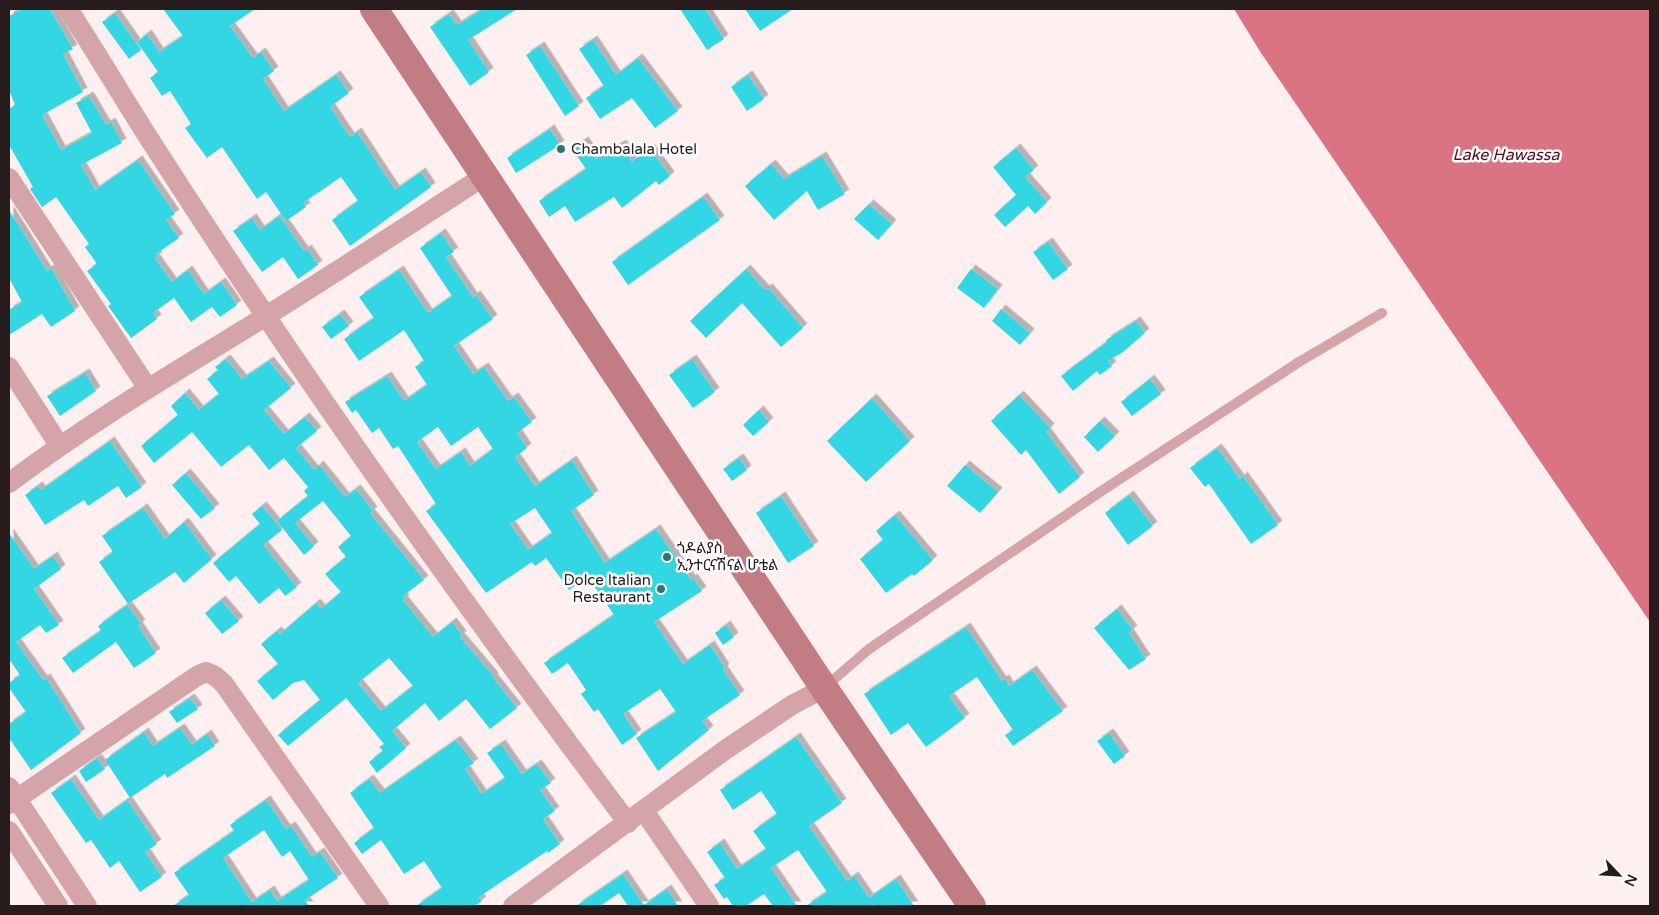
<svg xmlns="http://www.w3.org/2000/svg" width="1659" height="915" viewBox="0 0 1659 915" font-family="'Varela Round','Noto Sans Ethiopic',sans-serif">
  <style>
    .water { fill: #da7482 }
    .building { fill: #33d7e3; fill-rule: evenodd; filter: url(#shadow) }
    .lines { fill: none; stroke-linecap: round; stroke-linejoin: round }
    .lane { stroke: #d5a4a8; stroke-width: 10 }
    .street { stroke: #d5a4a8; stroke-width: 20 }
    .secondary { stroke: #c27c84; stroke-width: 28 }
    .poi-dot { fill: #2b747a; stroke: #fff; stroke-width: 2 }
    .labels { text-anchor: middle; stroke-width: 5; stroke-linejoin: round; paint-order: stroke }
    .poi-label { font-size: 15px; fill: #271b1c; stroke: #fff; text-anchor: start }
    .water-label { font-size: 16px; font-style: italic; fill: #4f0e1d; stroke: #fff }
  </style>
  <defs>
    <filter id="shadow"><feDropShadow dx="4.5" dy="-4.5" stdDeviation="0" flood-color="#0004"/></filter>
  </defs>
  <rect width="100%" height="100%" fill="#fef0f1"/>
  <polygon class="water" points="1234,9 1650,9 1650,622 1261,53"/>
  <g class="building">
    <polygon points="23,9 50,9 73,49 63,54 83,92 42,115 61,150 92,133 76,103 89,96 106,125 111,122 122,143 81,165 95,190 138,160 175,214 166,220 179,238 156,254 158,257 155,258 172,282 188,270 204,294 221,282 237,305 220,317 212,307 191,322 174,298 153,313 157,319 131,338 108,306 111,304 87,271 97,264 85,247 89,244 56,197 42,207 30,189 33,187 9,145 9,109 15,105 9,90 9,16"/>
    <polygon points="163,9 255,9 230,26 253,58 261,52 274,71 263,79 284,111 336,75 349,93 330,107 350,137 357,132 395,190 421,172 431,187 350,246 332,220 358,201 341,177 303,203 306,207 286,221 266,192 257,199 222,147 207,158 185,128 191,124 170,91 162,96 150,78 158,72 137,42 147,34 159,52 183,36"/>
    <polygon points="483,9 517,9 468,40 489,72 470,86 430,27 449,14 457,25"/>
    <polygon points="680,9 705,9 724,39 707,50"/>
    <polygon points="745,9 793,9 760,31"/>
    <polygon points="115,13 141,50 129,59 102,22"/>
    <polygon points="593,40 616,75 638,58 678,111 655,128 632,98 600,119 586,98 604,86 579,49"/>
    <polygon points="540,46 579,106 565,116 526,55"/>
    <polygon points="748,75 764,99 747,111 731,87"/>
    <polygon points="550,129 560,145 516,173 507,158"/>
    <polygon points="584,141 596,159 622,144 632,162 650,148 670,176 659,185 656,181 622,208 614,197 575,222 565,206 549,217 539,201 586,169 572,149"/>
    <polygon points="1016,148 1034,170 1025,177 1047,202 1035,214 1028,206 1005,227 994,215 1016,195 993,167"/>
    <polygon points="822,156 845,194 818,210 807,191 774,220 745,186 771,164 784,179"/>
    <polygon points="703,197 720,220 628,285 612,262"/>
    <polygon points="869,204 892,224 878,240 854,219"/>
    <polygon points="9,210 47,271 51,268 75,311 51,327 42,314 9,335 9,310 22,302 9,278"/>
    <polygon points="279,216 304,251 307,249 318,265 298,279 283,257 262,272 233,231 252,218 260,230"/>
    <path d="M441,233L454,252L446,257L473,297L476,295L493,319L454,346L473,374L484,367L508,401L514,397L532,422L517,433L527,448L515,457L535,486L572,460L594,495L571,511L605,563L656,529L691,580L693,578L702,591L654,622L683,664L710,645L725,668L723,670L740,695L702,721L709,730L658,771L636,738L676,712L660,689L623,714L637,734L622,745L598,709L594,712L581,694L586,690L568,663L552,674L544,663L614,615L588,577L569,590L546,558L535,566L532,562L486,593L426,511L436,504L398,446L393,449L379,428L372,433L356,410L352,413L345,402L387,376L404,401L427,385L415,367L424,361L404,330L359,361L344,339L374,318L359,297L399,270L428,313L452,296L420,248ZM438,427L451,446L478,427L493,449L470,466L461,452L436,469L417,442ZM535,508L552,533L528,550L510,524Z"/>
    <polygon points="1048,242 1068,269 1053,280 1033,252"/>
    <polygon points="746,269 765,290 768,288 803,328 781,347 742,303 706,338 690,321"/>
    <polygon points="971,269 998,289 984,308 957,288"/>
    <polygon points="1001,309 1030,333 1020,345 992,321"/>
    <polygon points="340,314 349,326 331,339 322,327"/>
    <polygon points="1136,321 1145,333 1123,352 1108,361 1112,366 1100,375 1097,371 1073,391 1061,376 1107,342 1106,340"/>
    <path d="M226,359L242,379L269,361L291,388L264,410L284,434L305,417L317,431L296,448L314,470L319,465L345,497L356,489L373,511L370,513L424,580L403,596L405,599L403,600L433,637L452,622L462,635L460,637L494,677L493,678L517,708L490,729L466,699L439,721L425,703L392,731L406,748L377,773L369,762L383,751L379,747L384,744L346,698L288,746L278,735L320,700L304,680L293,683L273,700L257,681L278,664L261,644L277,631L280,634L316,603L321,609L341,592L325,574L346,557L338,547L351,536L323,501L295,523L314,546L304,555L277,521L308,496L304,491L308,487L284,458L269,470L249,445L221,467L192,432L154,463L141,446L178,415L171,406L185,393L199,410L219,394L207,379L218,370L215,367ZM389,658L413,686L381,711L358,683Z"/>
    <polygon points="692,359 715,392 693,408 669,375"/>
    <polygon points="85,373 96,391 60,416 47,396"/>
    <polygon points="1150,379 1161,394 1132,416 1121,402"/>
    <polygon points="1019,395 1050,428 1046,432 1080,477 1059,494 1026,450 1021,455 991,421"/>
    <polygon points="872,398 910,441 866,482 827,441"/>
    <polygon points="759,410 769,422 753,436 743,425"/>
    <polygon points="1100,421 1115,436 1098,452 1084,437"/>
    <polygon points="110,441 142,487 126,498 118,486 88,506 84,500 45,525 25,495 38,486 41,490"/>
    <polygon points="1217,448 1240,479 1243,476 1278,525 1251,544 1209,484 1205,487 1190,468"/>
    <polygon points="739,458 747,470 732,481 723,469"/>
    <polygon points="965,465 998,492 980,513 947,486"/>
    <polygon points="186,473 215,508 201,519 172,485"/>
    <polygon points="1129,495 1153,526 1128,545 1105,513"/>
    <polygon points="781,496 814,546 788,563 756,513"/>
    <polygon points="262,506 282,530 263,545 297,587 285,596 279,588 259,604 236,576 229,582 213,563 260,524 252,514"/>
    <polygon points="143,508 165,539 184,522 212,559 184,583 175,572 128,604 99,562 113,552 102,536"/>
    <polygon points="895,515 933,560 914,576 912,574 886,593 860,559 883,540 876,531"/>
    <polygon points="9,533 34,569 53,556 61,569 34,589 59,625 46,633 40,625 16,642 43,680 46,678 81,733 31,770 9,738 9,724 26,712 9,688 9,683 20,675 9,659"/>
    <polygon points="221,600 239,621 222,634 205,613"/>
    <polygon points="127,605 141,624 138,626 156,653 134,668 116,642 73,673 62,658 101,631 98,626"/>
    <polygon points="1117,609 1133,630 1129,633 1146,659 1129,670 1094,628"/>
    <polygon points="726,625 734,637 723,645 715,633"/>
    <polygon points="966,627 1002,681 1005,679 1009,686 1032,670 1063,711 1013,746 1005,735 1013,730 977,677 949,696 965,718 926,747 908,723 891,735 864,694"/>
    <polygon points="190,698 198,709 177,723 169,712"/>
    <polygon points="180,728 192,745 207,734 215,746 167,778 165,774 130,798 105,760 144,732 153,746"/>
    <polygon points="1109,733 1125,756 1114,764 1097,741"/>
    <polygon points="796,737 842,803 809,826 847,881 854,876 869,898 896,879 914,906 806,906 827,892 798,850 771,868 797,906 773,906 764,894 746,906 733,906 727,897 724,899 714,885 725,878 707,852 720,843 737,869 766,849 753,831 777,814 761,791 733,810 720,790"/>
    <polygon points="456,740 474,763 465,769 482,794 505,778 487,753 501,744 522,774 537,764 551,783 540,790 555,811 543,819 560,844 548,853 547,851 479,897 482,901 475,906 416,906 442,888 424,861 404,874 381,840 362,854 354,843 374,828 350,793 369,779 380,793"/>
    <polygon points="97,758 105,769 86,782 79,771"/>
    <polygon points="71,779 99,820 127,800 157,844 145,852 162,877 140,892 119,861 110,868 91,840 86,843 51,793"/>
    <path d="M266,800L286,829L291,826L312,857L320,852L338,878L305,900L309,906H173L189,895L174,873L234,831L230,825ZM264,830L282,857L290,851L309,880L277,901L270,890L252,902L223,858Z"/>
    <polygon points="623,874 644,905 667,889 678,906 628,906 619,893 600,906 576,906"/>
  </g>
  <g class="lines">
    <polyline class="lane" points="825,687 869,649 1100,492 1299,362 1382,313"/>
    <g class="street">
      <path d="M68,9C96,52 122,96 150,140C300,374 461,601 628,823"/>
      <polyline points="9,178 147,387"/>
      <polyline points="9,367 59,445"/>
      <path d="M9,483C91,421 179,370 266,316C340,270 413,222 486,175"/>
      <polyline points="9,787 87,906"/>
      <polyline points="9,804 197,676 206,672 215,676 224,684 379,906"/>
      <polyline points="644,811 709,906"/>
      <polyline points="9,831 58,906"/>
      <polyline points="513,906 725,750 792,705 824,688"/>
    </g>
    <polyline class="secondary" points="374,9 824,688 972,906"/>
  </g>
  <g class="poi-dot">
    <circle cx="561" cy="149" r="5"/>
    <circle cx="667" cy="557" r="5"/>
    <circle cx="661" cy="589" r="5"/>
  </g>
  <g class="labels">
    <g class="poi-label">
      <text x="571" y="154">Chambalala Hotel</text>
      <text x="677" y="553">ጎዶልያስ<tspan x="677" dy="17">ኢንተርናሽናል ሆቴል</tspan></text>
      <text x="651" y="585" text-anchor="end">Dolce Italian<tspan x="651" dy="17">Restaurant</tspan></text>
    </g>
    <g class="water-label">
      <text x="1506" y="160">Lake Hawassa</text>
    </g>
  </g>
  <rect width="1659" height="915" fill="none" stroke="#271b1c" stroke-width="20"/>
  <g transform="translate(1619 875) rotate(115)" stroke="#ffffff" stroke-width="4" paint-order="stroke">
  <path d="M0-4L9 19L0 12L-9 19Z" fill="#271b1c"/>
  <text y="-8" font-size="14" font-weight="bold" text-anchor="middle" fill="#271b1c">N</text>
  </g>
</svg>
